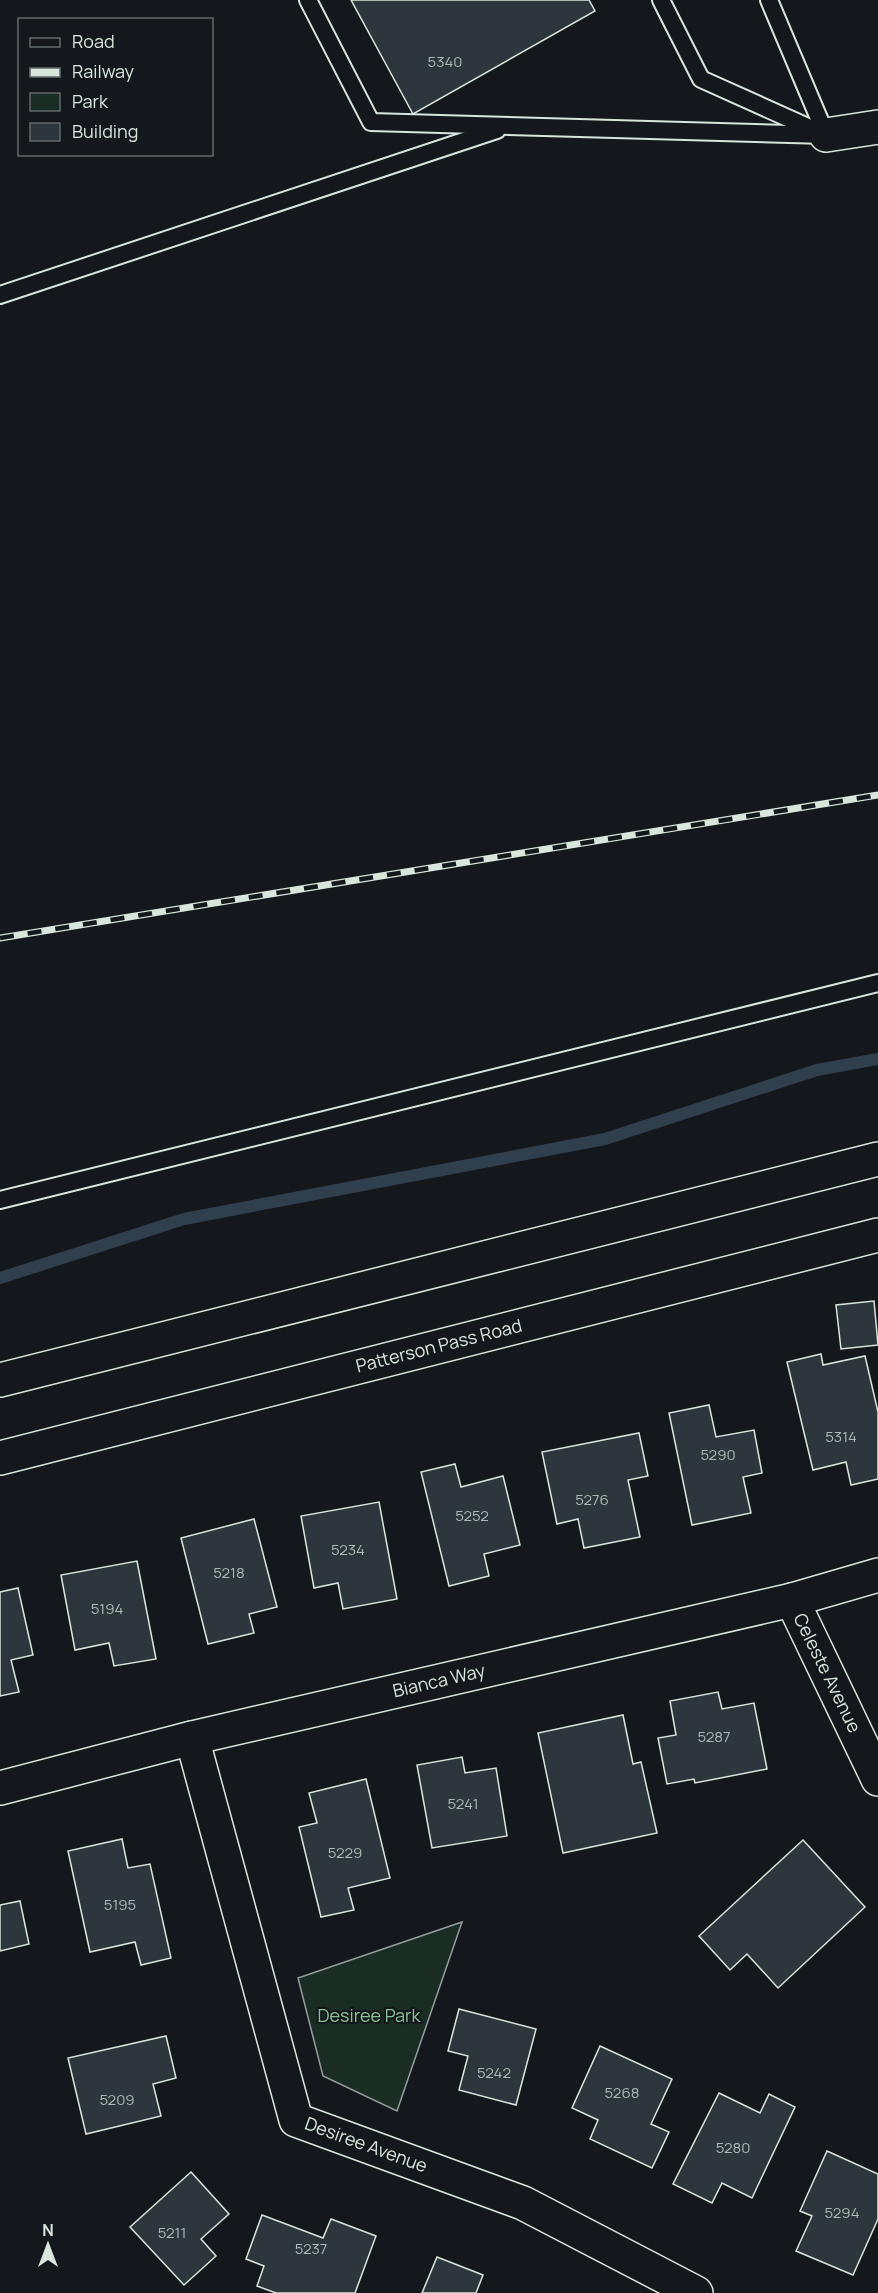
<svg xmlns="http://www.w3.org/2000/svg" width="878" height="2293" viewBox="0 0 878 2293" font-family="Manrope,sans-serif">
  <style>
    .green { fill: #1a2d24; stroke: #939e99; stroke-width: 1.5 }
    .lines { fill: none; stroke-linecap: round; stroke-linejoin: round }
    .stream { stroke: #2f3f4d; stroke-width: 12 }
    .building { fill: #2c363c; stroke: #d8e6dc; stroke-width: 1.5 }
    .service-casing { stroke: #d8e6dc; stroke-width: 20 }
    .minor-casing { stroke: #d8e6dc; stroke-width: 36 }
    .secondary-casing { stroke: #d8e6dc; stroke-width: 36 }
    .service { stroke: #14181c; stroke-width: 16 }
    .minor { stroke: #14181c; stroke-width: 33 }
    .secondary { stroke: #14181c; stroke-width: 33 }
    .rail-casing { stroke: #d8e6dc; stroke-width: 7 }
    .rail { stroke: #14181c; stroke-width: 4.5; stroke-dasharray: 14; stroke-linecap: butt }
    .labels { text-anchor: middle; stroke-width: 4.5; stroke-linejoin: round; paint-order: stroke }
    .number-label { font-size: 15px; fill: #adbab4 }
    .street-label { font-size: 18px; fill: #d8e6dc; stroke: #14181c }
    .park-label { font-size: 18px; fill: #8ac095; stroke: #14181c }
  </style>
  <rect width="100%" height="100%" fill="#14181c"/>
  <polygon class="green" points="462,1922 397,2111 323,2076 298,1978"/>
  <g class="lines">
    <polyline class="stream" points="0,1278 184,1219 605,1139 817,1070 878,1059"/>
  </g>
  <g class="building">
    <polygon points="351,0 589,0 595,11 413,114"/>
    <polygon points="874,1301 878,1345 841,1349 836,1305"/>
    <polygon points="821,1354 823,1365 865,1356 878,1412 878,1479 851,1485 846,1462 813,1470 787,1362"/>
    <polygon points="709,1405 716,1437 754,1430 762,1473 743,1477 751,1513 692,1525 669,1413"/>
    <polygon points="639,1433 648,1476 628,1480 640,1537 584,1548 578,1519 557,1524 542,1452"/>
    <polygon points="455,1464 461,1487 503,1476 520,1545 484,1554 489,1576 449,1586 421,1472"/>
    <polygon points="379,1502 397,1599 343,1609 338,1583 314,1588 301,1516"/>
    <polygon points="254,1519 277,1607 249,1614 254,1633 208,1644 181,1538"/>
    <polygon points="137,1561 156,1659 114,1666 109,1643 75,1650 61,1575"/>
    <polygon points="18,1588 33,1655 11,1660 19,1692 0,1696 0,1592"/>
    <polygon points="718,1692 722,1709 754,1703 767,1769 695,1783 694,1779 667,1784 658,1738 676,1735 670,1701"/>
    <polygon points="623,1715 633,1764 641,1762 657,1833 563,1853 538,1733"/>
    <polygon points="462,1757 465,1773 496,1768 507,1836 432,1848 417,1765"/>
    <polygon points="366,1779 390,1878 348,1888 354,1910 321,1917 299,1827 317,1823 309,1793"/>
    <polygon points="122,1839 128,1868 150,1864 171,1958 141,1965 135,1942 90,1952 68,1851"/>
    <polygon points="803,1840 865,1907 778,1988 747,1954 730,1970 699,1936"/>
    <polygon points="20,1901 29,1944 0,1951 0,1905"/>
    <polygon points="459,2009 536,2029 516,2105 459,2090 468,2056 448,2051"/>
    <polygon points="166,2036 176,2078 153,2084 161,2116 86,2134 68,2058"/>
    <polygon points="600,2046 672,2079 651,2124 669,2132 652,2168 590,2139 598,2120 572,2108"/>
    <polygon points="719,2093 760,2113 769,2094 795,2107 752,2198 722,2183 712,2203 673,2184"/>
    <polygon points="827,2151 878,2174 878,2219 853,2275 796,2251 812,2216 800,2211"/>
    <polygon points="191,2172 229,2214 201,2239 216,2256 184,2285 130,2227"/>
    <polygon points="262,2215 323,2238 331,2219 376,2236 355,2293 276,2293 257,2286 264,2266 246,2259"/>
    <polygon points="437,2257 483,2275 476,2293 422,2293"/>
  </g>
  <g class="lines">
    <g class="service-casing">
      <g id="service">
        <polyline points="308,0 371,122 826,135"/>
        <polyline points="661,0 701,79 819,132"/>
        <polyline points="769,0 826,135"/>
        <polyline points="0,295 497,130"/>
        <polyline points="0,1200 878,983"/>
      </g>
    </g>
    <g class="minor-casing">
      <g id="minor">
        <polyline points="826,135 878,127"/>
        <polyline points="792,1600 878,1779"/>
        <polyline points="192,1738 296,2120 523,2203 696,2293"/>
        <polyline points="0,1788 192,1738 792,1600 878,1575"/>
      </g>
    </g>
    <g class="secondary-casing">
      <g id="secondary">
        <polyline points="0,1380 878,1159"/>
        <polyline points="0,1458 878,1235"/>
      </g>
    </g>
    <use href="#service" class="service"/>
    <use href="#minor" class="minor"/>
    <use href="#secondary" class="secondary"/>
    <g class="rail-casing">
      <polyline id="rail" points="0,938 878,795"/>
    </g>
    <use href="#rail" class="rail"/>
  </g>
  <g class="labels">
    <g class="number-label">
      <text x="445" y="67">5340</text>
      <text x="841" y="1442">5314</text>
      <text x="718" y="1460">5290</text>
      <text x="592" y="1505">5276</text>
      <text x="472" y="1521">5252</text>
      <text x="348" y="1555">5234</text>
      <text x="229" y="1578">5218</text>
      <text x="107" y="1614">5194</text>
      <text x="714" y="1742">5287</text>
      <text x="463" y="1809">5241</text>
      <text x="345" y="1858">5229</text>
      <text x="120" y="1910">5195</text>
      <text x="494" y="2078">5242</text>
      <text x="622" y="2098">5268</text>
      <text x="117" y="2105">5209</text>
      <text x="733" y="2153">5280</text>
      <text x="842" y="2218">5294</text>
      <text x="172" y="2238">5211</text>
      <text x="311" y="2254">5237</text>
    </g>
    <g class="street-label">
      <text transform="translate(439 1346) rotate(-14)" y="6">Patterson Pass Road</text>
      <text transform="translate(827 1673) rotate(64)" y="6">Celeste Avenue</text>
      <text transform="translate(439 1681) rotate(-13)" y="6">Bianca Way</text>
      <text transform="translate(366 2145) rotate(20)" y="6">Desiree Avenue</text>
    </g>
    <g class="park-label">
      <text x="369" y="2022">Desiree Park</text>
    </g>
  </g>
  <rect x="18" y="18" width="195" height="138" fill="#14181c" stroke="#626a69" stroke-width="1.5"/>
  <rect x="30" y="38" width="30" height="9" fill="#14181c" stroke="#626a69" stroke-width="1.5"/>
  <text x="72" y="48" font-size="18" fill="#d8e6dc">Road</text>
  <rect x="30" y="68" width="30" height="9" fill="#d8e6dc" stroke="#626a69" stroke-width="1.5"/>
  <text x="72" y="78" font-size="18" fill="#d8e6dc">Railway</text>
  <rect x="30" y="93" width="30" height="18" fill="#1a2d24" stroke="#626a69" stroke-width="1.5"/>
  <text x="72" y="108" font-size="18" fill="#d8e6dc">Park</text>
  <rect x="30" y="123" width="30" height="18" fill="#2c363c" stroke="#626a69" stroke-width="1.5"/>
  <text x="72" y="138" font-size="18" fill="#d8e6dc">Building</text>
  <g transform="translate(48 2245)" stroke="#14181c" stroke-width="4.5" paint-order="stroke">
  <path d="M0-4.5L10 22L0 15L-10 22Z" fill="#d8e6dc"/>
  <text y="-9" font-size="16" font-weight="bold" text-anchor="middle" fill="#d8e6dc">N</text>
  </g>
</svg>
